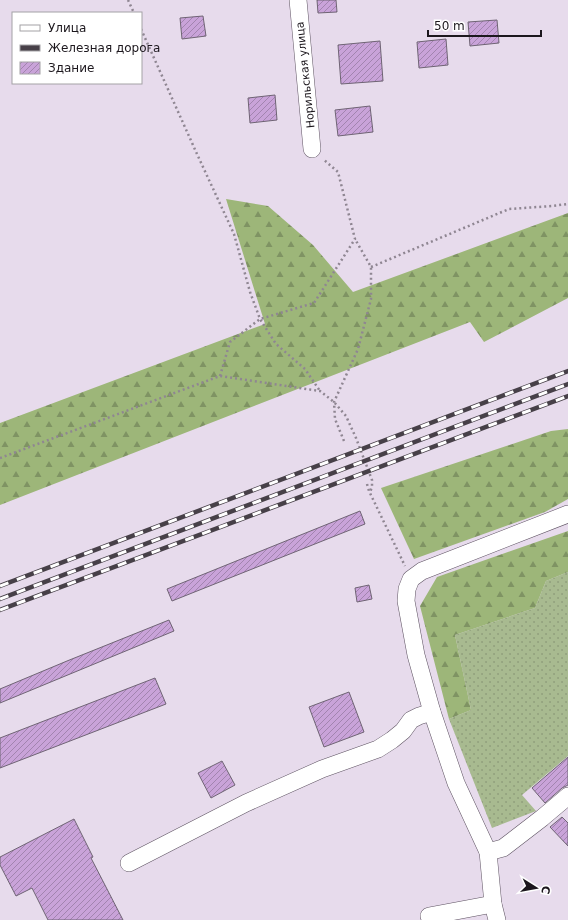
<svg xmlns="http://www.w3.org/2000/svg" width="568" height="920" viewBox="0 0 568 920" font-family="'DejaVu Sans',sans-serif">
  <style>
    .grass { fill: url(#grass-dots) }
    .forest { fill: url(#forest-firs) }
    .building { fill: url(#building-hatch); stroke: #6f6474 }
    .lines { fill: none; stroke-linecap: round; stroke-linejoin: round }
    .minor-casing { stroke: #5e5362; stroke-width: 18 }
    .path { stroke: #8f8692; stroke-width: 2.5; stroke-dasharray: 2 3; stroke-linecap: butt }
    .minor { stroke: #fff; stroke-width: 17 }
    .rail-casing { stroke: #474048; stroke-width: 4.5 }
    .rail { stroke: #fff; stroke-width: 3; stroke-dasharray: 9; stroke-linecap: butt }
    .labels { text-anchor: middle; stroke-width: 4; stroke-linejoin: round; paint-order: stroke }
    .street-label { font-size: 11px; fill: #1c171d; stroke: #fff }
  </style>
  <defs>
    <pattern id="grass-dots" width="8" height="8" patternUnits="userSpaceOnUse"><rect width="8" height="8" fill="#a8ba90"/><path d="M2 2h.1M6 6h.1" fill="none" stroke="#909f7c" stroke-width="1.8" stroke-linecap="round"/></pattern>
    <pattern id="forest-firs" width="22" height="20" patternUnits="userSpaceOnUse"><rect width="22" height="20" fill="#9db679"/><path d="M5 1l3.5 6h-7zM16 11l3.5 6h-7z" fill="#7f9363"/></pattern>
    <pattern id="building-hatch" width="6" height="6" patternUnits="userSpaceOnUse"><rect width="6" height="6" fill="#c9a3d9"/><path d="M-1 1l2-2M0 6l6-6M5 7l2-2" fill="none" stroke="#a284af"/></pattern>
  </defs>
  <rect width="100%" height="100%" fill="#e7dbec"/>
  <polygon class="grass" points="568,572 568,756 522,795 536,811 492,828 449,719 471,710 455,635 535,608 546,581"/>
  <g class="forest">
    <polygon points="226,199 268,206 313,245 353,292 568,213 568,298 484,342 470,322 0,505 0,423 265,324"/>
    <polygon points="568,429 568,499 545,512 414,559 381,488 551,431"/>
    <polygon points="568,531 568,572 546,581 535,608 455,635 471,710 449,719 420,606 437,577"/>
  </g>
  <g class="building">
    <polygon points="317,0 336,0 337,12 318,13"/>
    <polygon points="203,16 206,36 182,39 180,18"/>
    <polygon points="497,20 499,43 470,46 468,22"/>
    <polygon points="446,39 448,65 419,68 417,42"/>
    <polygon points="380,41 383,81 341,84 338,45"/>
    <polygon points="275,95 277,120 250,123 248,98"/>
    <polygon points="370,106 373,132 338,136 335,110"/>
    <polygon points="360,511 365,524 172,601 167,589"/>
    <polygon points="369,585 372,599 357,602 355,588"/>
    <polygon points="169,620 174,631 0,703 0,689 67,661"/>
    <polygon points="155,678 166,704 0,768 0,738"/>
    <polygon points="349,692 364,732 324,747 309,707"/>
    <polygon points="568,757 568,785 562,788 545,803 532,788"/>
    <polygon points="222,761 235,785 211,798 198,773"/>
    <polygon points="562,817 568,823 568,846 550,827"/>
    <polygon points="74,819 93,857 91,858 123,920 48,920 32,888 16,896 0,865 0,857"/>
  </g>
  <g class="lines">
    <g class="minor-casing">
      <g id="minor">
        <polyline points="298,0 312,149"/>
        <polyline points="488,852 503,848 542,818 568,796"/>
        <polyline points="129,863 246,803 322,769 378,749 392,740 403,731 411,720 419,716 432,712"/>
        <polyline points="429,916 493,904"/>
        <polyline points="497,920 493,904 488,852 456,783 432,712 416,655 406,601 407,589 411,579 422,571 568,514"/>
      </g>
    </g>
    <g class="path">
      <polyline points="128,0 134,13"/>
      <polyline points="141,29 197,154 234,234 250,292 260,319 276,344 305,369 320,391"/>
      <polyline points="371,267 509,209 552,206 568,204"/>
      <polyline points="220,376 230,342 260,319 314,303 355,239 338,172 323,159"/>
      <polyline points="344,441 335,419 334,402 358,349 371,299 371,267 355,239"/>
      <polyline points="0,458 220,376 320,391 334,402 346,416 356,438 372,480 372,486 370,493 405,566"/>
      <polyline points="367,484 369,491"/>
    </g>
    <use href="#minor" class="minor"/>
    <g class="rail-casing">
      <g id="rail">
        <polyline points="0,586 568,371"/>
        <polyline points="0,599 568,384"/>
        <polyline points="0,610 568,396"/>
      </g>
    </g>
    <use href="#rail" class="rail"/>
  </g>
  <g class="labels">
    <g class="street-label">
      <text transform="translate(305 75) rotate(-96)" y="4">Норильская улица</text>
    </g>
  </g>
  <rect x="12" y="12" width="130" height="72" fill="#ffffff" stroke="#a4a2a5"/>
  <rect x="20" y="25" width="20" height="6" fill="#ffffff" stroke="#a4a2a5"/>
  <text x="48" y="32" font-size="12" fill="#1c171d">Улица</text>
  <rect x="20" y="45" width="20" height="6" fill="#474048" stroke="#a4a2a5"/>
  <text x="48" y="52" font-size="12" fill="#1c171d">Железная дорога</text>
  <rect x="20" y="62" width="20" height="12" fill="url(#building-hatch)" stroke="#a4a2a5"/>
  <text x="48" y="72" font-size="12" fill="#1c171d">Здание</text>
  <g transform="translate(536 888) rotate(101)" stroke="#ffffff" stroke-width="3" paint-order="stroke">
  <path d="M0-3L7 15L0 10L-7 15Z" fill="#1c171d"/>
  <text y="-6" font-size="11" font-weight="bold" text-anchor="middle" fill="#1c171d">С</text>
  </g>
  <path d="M428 30v6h113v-6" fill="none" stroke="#1c171d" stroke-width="2"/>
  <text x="434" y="30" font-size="12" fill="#1c171d" stroke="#ffffff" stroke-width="3" paint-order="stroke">50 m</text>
</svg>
